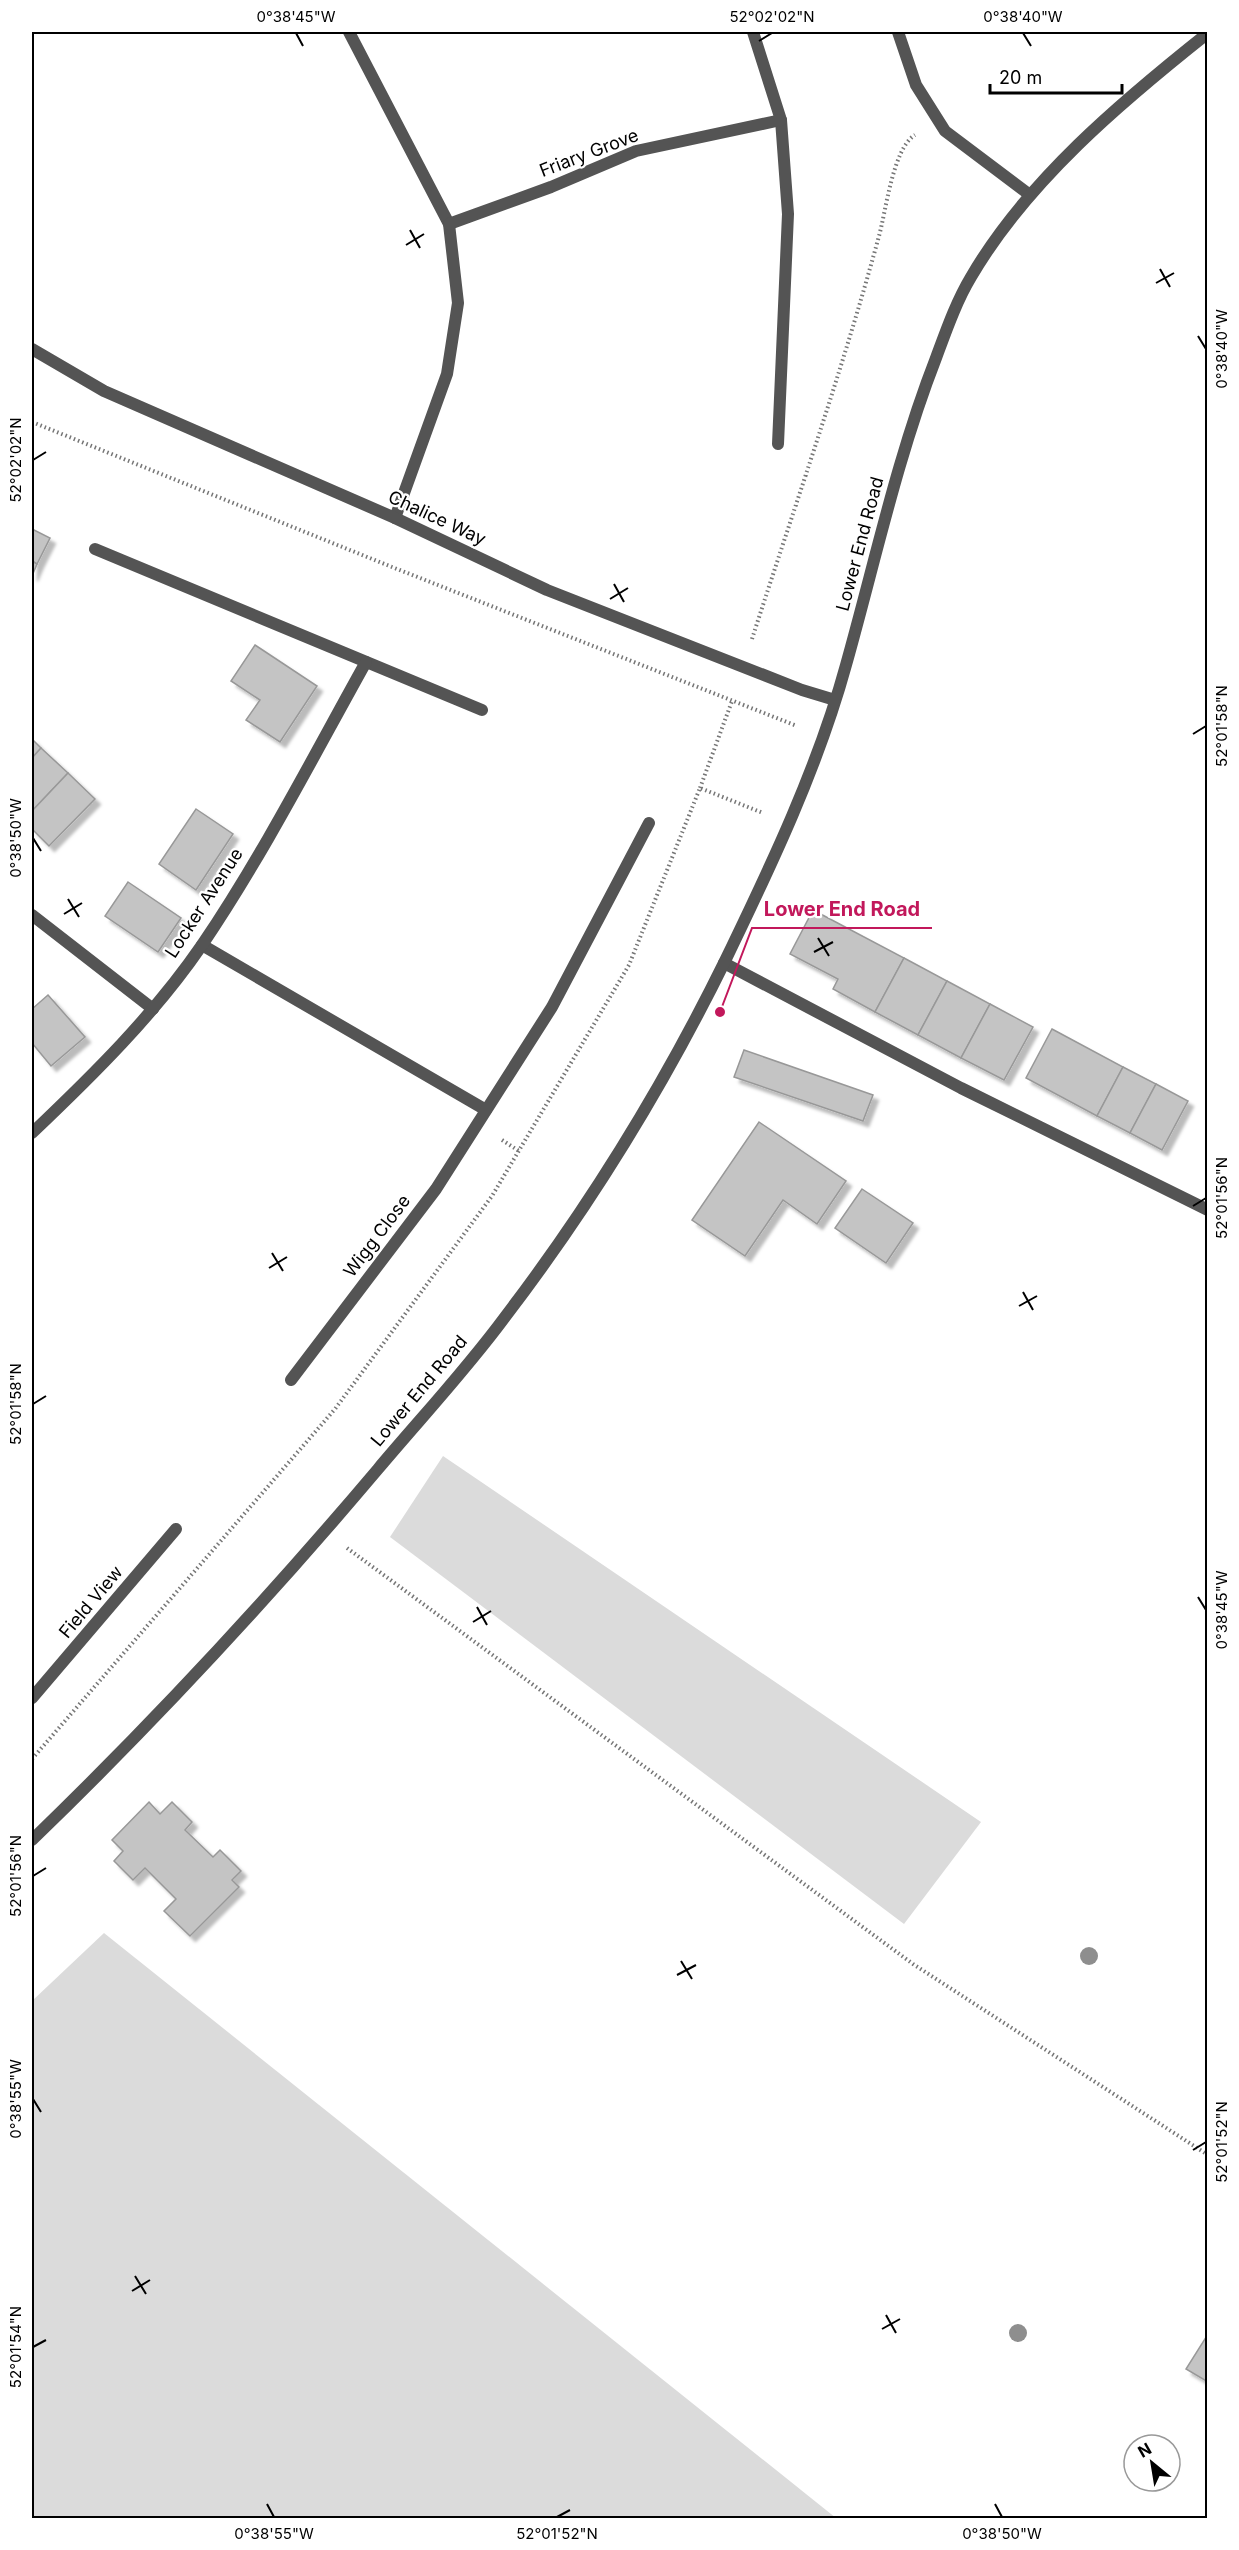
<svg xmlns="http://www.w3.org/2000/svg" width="1239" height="2550" viewBox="0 0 1239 2550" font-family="Inter,sans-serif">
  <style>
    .green { fill: #dbdbdb }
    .building { fill: #c4c4c4; stroke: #989898; stroke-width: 1.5; filter: url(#shadow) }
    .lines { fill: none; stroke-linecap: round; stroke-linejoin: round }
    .path { stroke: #767676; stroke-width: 4; stroke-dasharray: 1.5 3; stroke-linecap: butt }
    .minor { stroke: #545454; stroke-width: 12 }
    .tertiary { stroke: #545454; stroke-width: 12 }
    .tree { fill: #8e8e8e }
    .ticks { fill: none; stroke: #000; stroke-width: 2 }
    .labels { text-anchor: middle; stroke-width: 4.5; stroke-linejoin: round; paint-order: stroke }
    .street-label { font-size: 18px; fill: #000; stroke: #fff }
    .leader { fill: none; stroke: #c2185b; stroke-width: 2 }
    .callout-dot { fill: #c2185b; stroke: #fff; stroke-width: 2 }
    .callout-label { font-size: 20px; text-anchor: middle; font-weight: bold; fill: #c2185b; stroke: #fff; stroke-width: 4.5; stroke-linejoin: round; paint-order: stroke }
    .neatline { fill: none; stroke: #000; stroke-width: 2 }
    .ticks-label { font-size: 15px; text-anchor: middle; fill: #000 }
  </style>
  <defs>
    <filter id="shadow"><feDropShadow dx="5.5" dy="5.5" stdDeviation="1.5" flood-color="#0004"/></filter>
  </defs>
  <rect width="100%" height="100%" fill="#fff"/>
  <g class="green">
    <polygon points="443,1456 981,1822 904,1924 390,1537"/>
    <polygon points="104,1933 836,2518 32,2518 32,2001"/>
  </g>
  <g class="building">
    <polygon points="32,529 50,538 37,564 32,561"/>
    <polygon points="32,561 37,564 32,576"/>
    <polygon points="255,645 317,686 280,742 246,720 260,700 231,681"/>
    <polygon points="32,739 41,748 32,758"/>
    <polygon points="41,748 68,773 32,811 32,758"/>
    <polygon points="68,773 95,799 49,846 32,829 32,811"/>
    <polygon points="196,809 233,834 196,890 159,864"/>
    <polygon points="128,882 181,918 158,952 105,916"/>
    <polygon points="813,910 904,958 875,1012 833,989 838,979 790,954"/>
    <polygon points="904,958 947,981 918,1035 875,1012"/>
    <polygon points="947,981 990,1004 961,1058 918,1035"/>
    <polygon points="48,995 85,1037 51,1066 32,1043 32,1009"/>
    <polygon points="990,1004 1033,1027 1004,1080 961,1058"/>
    <polygon points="1052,1029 1123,1067 1097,1116 1026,1078"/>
    <polygon points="744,1050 873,1095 863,1121 734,1077"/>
    <polygon points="1123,1067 1156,1084 1130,1133 1097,1116"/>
    <polygon points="1156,1084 1188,1101 1162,1150 1130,1133"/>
    <polygon points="759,1122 846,1181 817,1224 783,1200 745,1256 692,1220"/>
    <polygon points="862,1189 913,1223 886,1263 835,1228"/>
    <polygon points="149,1802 160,1814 172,1802 192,1822 185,1830 213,1857 220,1850 241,1871 232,1880 239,1887 190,1936 164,1911 176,1899 145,1868 133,1880 114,1861 123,1851 112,1840"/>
    <polygon points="1208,2334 1208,2382 1186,2369"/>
  </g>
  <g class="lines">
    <g class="path">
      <polyline points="32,422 392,567 797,726"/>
      <path d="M752,639C795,505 842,372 879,236C886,211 893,148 915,135"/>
      <polyline points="700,788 732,701"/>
      <polyline points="502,1140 519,1151"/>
      <polyline points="347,1548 913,1964 1208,2155"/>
      <polyline points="32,1759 335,1409 492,1196 629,965 700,788 763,813"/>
    </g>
    <g class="minor">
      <polyline points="349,32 449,224 458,303 447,374 395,518"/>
      <polyline points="753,32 781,120 788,214 778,444"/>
      <polyline points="898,32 916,85 945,131 1030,195"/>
      <polyline points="449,224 551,187 636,151 781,120"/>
      <polyline points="32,349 104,391 395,518 547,590 802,690 835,700"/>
      <polyline points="95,549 482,710"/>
      <polyline points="32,915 153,1009"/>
      <polyline points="202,945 486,1110"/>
      <polyline points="724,963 961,1088 1208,1210"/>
      <path d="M32,1133C93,1075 154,1015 202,945C263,855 313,757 366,662"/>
      <polyline points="291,1380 436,1189 552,1007 649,823"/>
      <polyline points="32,1698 176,1529"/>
    </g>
    <path class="tertiary" d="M32,1840C153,1723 269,1598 378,1469C420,1419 466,1370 505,1317C589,1207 664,1085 725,961C771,866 818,767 846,665C875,562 897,458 936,358C946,331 956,302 971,277C1027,181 1121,102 1208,33"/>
  </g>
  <g class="tree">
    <circle cx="1089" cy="1956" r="9"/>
    <circle cx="1018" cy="2333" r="9"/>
  </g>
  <path class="ticks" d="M296,33L303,46M1023,33L1031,46M759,41L772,33M410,230L420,248M406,245L424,234M1160,269L1170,287M1156,283L1174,273M1198,336L1206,349M33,460L46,452M614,584L624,602M610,599L628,588M1193,734L1206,726M33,838L41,851M68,899L79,917M64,914L82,903M818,938L829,956M814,952L833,942M1193,1206L1206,1198M272,1253L283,1271M269,1268L287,1257M1023,1292L1033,1310M1019,1306L1037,1296M33,1404L46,1396M1198,1597L1206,1610M477,1607L487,1625M473,1622L491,1611M33,1876L46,1868M681,1961L692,1979M677,1975L696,1965M33,2099L41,2112M1193,2150L1206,2142M135,2276L146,2294M132,2291L150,2280M886,2315L896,2333M882,2329L900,2319M33,2347L46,2340M267,2504L274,2517M995,2504L1002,2517M557,2517L570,2510"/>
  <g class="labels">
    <g class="street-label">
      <text transform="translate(589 153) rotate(-21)" y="6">Friary Grove</text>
      <text transform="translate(437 518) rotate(25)" y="6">Chalice Way</text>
      <text transform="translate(860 544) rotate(-75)" y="6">Lower End Road</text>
      <text transform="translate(204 903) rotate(-57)" y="6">Locker Avenue</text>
      <text transform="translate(377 1236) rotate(-53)" y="6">Wigg Close</text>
      <text transform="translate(419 1391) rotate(-50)" y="6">Lower End Road</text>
      <text transform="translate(91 1602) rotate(-50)" y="6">Field View</text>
    </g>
  </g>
  <path class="leader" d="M720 1012L752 928H932"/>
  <circle class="callout-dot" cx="720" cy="1012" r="6"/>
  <g class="callout-label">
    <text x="842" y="916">Lower End Road</text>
  </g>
  <rect width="1239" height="2550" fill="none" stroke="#ffffff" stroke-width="66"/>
  <g transform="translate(1152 2463) rotate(330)"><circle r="28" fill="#ffffff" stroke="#999999" stroke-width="1.5"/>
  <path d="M0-4.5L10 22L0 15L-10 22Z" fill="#000000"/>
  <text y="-9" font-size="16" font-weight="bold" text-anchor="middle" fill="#000000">N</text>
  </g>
  <path d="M990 84v9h132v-9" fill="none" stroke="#000000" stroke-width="3"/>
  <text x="999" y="84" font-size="18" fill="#000000" stroke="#ffffff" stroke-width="4.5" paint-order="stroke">20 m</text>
  <rect x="33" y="33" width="1173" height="2484" class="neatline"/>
  <g class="ticks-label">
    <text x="296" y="22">0°38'45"W</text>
    <text x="772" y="22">52°02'02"N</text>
    <text x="1023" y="22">0°38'40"W</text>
    <text transform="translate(1222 349) rotate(-90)" y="5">0°38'40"W</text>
    <text transform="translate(16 460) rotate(-90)" y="5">52°02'02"N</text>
    <text transform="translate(1222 726) rotate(-90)" y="5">52°01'58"N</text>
    <text transform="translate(16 838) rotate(-90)" y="5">0°38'50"W</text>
    <text transform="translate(1222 1198) rotate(-90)" y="5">52°01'56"N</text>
    <text transform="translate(16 1404) rotate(-90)" y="5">52°01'58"N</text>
    <text transform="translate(1222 1610) rotate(-90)" y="5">0°38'45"W</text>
    <text transform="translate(16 1876) rotate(-90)" y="5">52°01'56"N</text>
    <text transform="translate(16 2099) rotate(-90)" y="5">0°38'55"W</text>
    <text transform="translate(1222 2142) rotate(-90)" y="5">52°01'52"N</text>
    <text transform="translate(16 2347) rotate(-90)" y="5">52°01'54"N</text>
    <text x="274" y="2539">0°38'55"W</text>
    <text x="557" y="2539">52°01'52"N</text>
    <text x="1002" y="2539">0°38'50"W</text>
  </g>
</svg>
